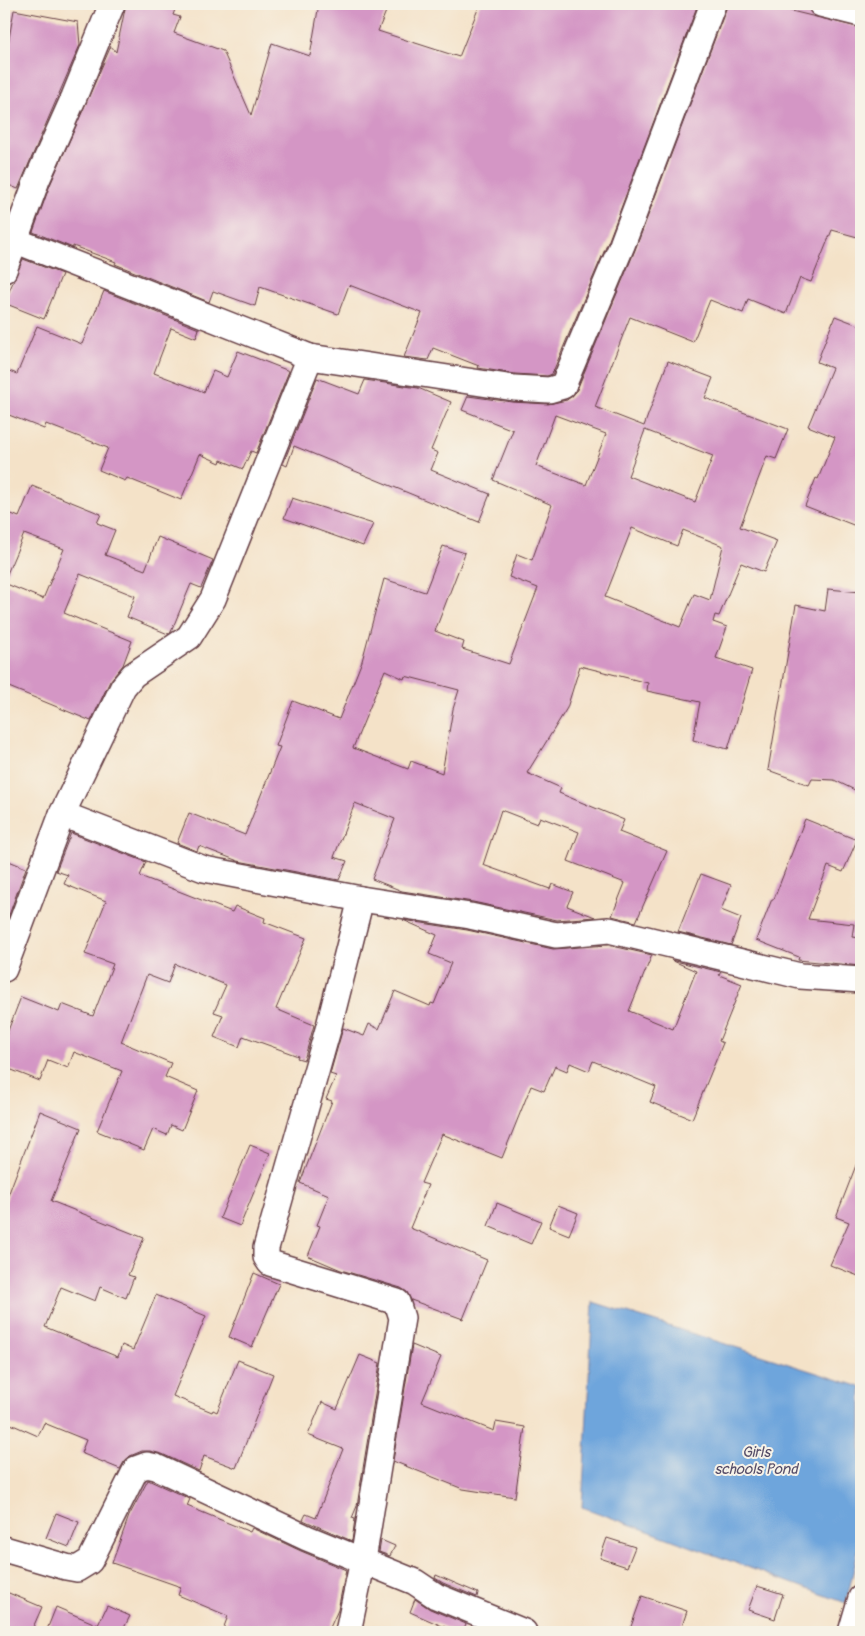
<svg xmlns="http://www.w3.org/2000/svg" width="865" height="1636" viewBox="0 0 865 1636" font-family="Pangolin,sans-serif">
  <style>
    .water { fill: #6ea5dc; stroke: #5c6284 }
    .building { fill: #d496c5; fill-rule: evenodd }
    .lines { fill: none; stroke-linecap: round; stroke-linejoin: round }
    .minor-casing { stroke: #643c43; stroke-width: 28 }
    .minor { stroke: #fff; stroke-width: 25 }
    .labels { text-anchor: middle; stroke-width: 4; stroke-linejoin: round; paint-order: stroke }
    .water-label { font-size: 15px; font-style: italic; fill: #574e69; stroke: #f7f3e8 }
  </style>
  <rect width="100%" height="100%" fill="#f7f3e8"/>
  <filter id="ink" filterUnits="userSpaceOnUse"><feTurbulence type="fractalNoise" baseFrequency=".02" numOctaves="2"/><feDisplacementMap in="SourceGraphic" scale="10" xChannelSelector="R" yChannelSelector="G"/><feConvolveMatrix kernelMatrix="1 2 1 2 8 2 1 2 1" color-interpolation-filters="sRGB"/></filter>
  <filter id="wash" filterUnits="userSpaceOnUse"><feTurbulence type="fractalNoise" baseFrequency=".0096" numOctaves="4" result="noise"/><feDisplacementMap in="SourceGraphic" scale="20" xChannelSelector="R" yChannelSelector="G"/><feGaussianBlur stdDeviation="1.12" result="paint"/><feColorMatrix in="noise" values="0 0 0 0 0 0 0 0 0 0 0 0 0 0 0 0 0 1.4 0 .05"/><feComposite in="paint" operator="in"/></filter>
  <g filter="url(#wash)">
    <rect width="100%" height="100%" fill="#f4e2c8"/>
    <polygon class="water" points="593,1302 861,1387 861,1538 846,1603 582,1507"/>
    <g id="blocks">
      <g class="building">
        <polygon points="126,4 177,4 173,15 180,17 174,33 223,51 251,115 272,43 310,56 319,4 389,4 378,31 459,57 480,4 698,4 609,240 552,374 547,376 515,374 478,368 479,366 433,348 428,360 404,357 422,313 349,285 338,314 260,287 255,306 213,291 209,302 115,264 116,262 73,246 73,248 33,232 50,185 111,46 116,52"/>
        <path d="M727,4H763L861,28V238L832,230L811,282L800,278L786,314L748,299L743,313L710,300L693,342L630,317L595,407L644,426L668,361L713,378L705,398L788,429L776,459L767,456L740,527L777,541L764,572L741,563L719,616L715,615L713,622L727,627L716,658L752,670L728,749L693,740L700,702L647,691L648,683L580,666L567,708L527,773L561,788L559,793L624,820L619,832L667,851L636,922L612,916L625,883L568,861L579,832L540,817L537,824L501,810L483,865L550,889L552,884L573,892L567,906L595,917L557,920L473,902L402,891L372,879L395,819L355,803L334,857L347,861L339,880L238,861L199,846L197,851L177,843L189,813L245,835L280,747L276,746L293,701L339,719L362,661L384,579L425,592L443,546L465,553L435,631L464,642L462,649L509,664L538,588L509,577L517,554L532,560L552,505L493,480L513,430L462,410L468,396L512,402L548,404L567,400L576,392L635,250L726,9ZM555,415L606,434L586,485L536,466ZM645,430L713,456L695,502L628,476ZM632,528L677,546L683,530L723,546L710,600L694,594L680,627L605,597ZM385,670L404,679L405,676L459,690L453,709L442,773L411,761L408,769L353,748Z"/>
        <polygon points="14,10 78,22 80,45 18,189 4,183 4,67"/>
        <polygon points="23,259 62,274 44,319 4,303"/>
        <polygon points="104,291 199,329 196,338 171,328 154,373 204,392 213,371 227,377 238,351 289,371 256,453 251,451 243,469 221,460 220,463 200,454 181,500 127,478 125,481 99,470 108,448 46,424 44,429 4,413 4,369 17,374 37,326 82,344"/>
        <polygon points="835,316 861,326 861,528 805,506 816,478 818,479 835,437 808,426 832,368 817,362"/>
        <polygon points="317,378 359,394 365,380 418,388 451,402 431,450 438,453 431,470 490,494 479,522 294,446 287,466 283,464"/>
        <polygon points="32,486 101,514 97,523 115,530 105,555 145,570 158,537 213,560 201,588 191,584 171,632 168,634 127,617 135,596 80,574 64,613 132,641 123,665 110,681 91,721 4,685 4,583 43,599 64,549 24,534 4,581 4,511 19,517"/>
        <polygon points="292,498 373,524 363,546 284,518"/>
        <polygon points="828,589 861,592 861,793 834,780 812,779 809,785 768,770 796,605 825,611"/>
        <polygon points="805,819 857,840 843,872 828,866 808,919 854,924 852,937 861,938 861,966 798,960 799,957 756,940 772,899 774,899"/>
        <polygon points="71,833 146,862 140,876 232,912 235,906 265,918 264,922 306,938 276,1009 314,1025 304,1060 297,1058 298,1056 243,1036 239,1047 214,1037 223,1015 214,1012 226,985 175,964 168,983 147,975 121,1042 171,1063 165,1077 198,1091 182,1130 171,1125 167,1135 153,1129 144,1150 97,1131 122,1071 74,1052 68,1068 48,1060 40,1081 4,1067 4,1041 21,997 59,1012 62,1004 93,1016 113,964 85,954 106,901 64,884 68,875 56,871"/>
        <polygon points="4,859 26,868 5,926 4,926"/>
        <polygon points="701,874 731,885 721,910 741,918 731,945 678,932"/>
        <polygon points="403,920 467,930 553,949 608,945 652,955 629,1011 673,1029 696,971 671,960 721,972 719,975 742,984 719,1041 723,1043 692,1119 650,1102 656,1087 593,1061 589,1071 570,1063 567,1071 555,1066 544,1091 531,1086 502,1158 442,1134 421,1183 428,1185 410,1228 487,1260 463,1319 411,1300 407,1292 401,1288 341,1270 308,1256 320,1226 317,1225 329,1195 300,1183 332,1101 326,1099 336,1076 330,1074 343,1028 364,1036 369,1024 379,1029 395,991 430,1006 431,1003 434,1004 451,963 429,954 437,935"/>
        <polygon points="40,1111 81,1128 51,1201 144,1238 128,1275 134,1277 126,1298 100,1287 95,1301 61,1287 45,1327 118,1357 122,1345 133,1350 156,1295 206,1316 173,1396 212,1412 213,1410 217,1412 238,1360 273,1374 236,1468 204,1456 199,1471 162,1454 150,1451 142,1451 130,1456 124,1462 120,1469 81,1453 86,1440 44,1423 38,1436 4,1421 4,1206"/>
        <polygon points="250,1145 270,1153 240,1226 220,1218"/>
        <polygon points="860,1155 861,1156 861,1277 830,1265 849,1222 836,1217"/>
        <polygon points="497,1203 541,1221 531,1244 488,1226"/>
        <polygon points="558,1205 578,1213 569,1235 549,1227"/>
        <polygon points="254,1273 279,1284 252,1347 229,1337"/>
        <polygon points="412,1345 441,1357 422,1402 494,1431 496,1422 525,1427 515,1497 463,1489 393,1461"/>
        <polygon points="360,1355 380,1363 357,1506 352,1518 355,1519 352,1541 303,1520 306,1514 316,1518 343,1449 308,1435 322,1402 337,1409"/>
        <polygon points="148,1480 190,1499 187,1506 250,1532 252,1528 301,1551 346,1570 338,1610 328,1632 222,1632 228,1616 178,1595 181,1587 112,1563 129,1516"/>
        <polygon points="56,1513 79,1522 69,1547 46,1538"/>
        <polygon points="607,1538 635,1547 627,1567 600,1558"/>
        <polygon points="381,1540 395,1546 390,1556 379,1552"/>
        <polygon points="436,1575 478,1593 477,1597 443,1583 435,1578"/>
        <polygon points="757,1586 783,1594 775,1619 748,1610"/>
        <polygon points="4,1591 42,1607 31,1632 4,1632"/>
        <polygon points="642,1596 687,1611 680,1632 629,1632"/>
        <polygon points="415,1599 430,1609 466,1624 462,1632 456,1632 410,1612"/>
        <polygon points="107,1606 130,1616 122,1632 46,1632 56,1607 98,1625"/>
      </g>
    </g>
  </g>
  <g filter="url(#ink)">
    <use href="#blocks" fill-opacity="0" stroke="#643c43" stroke-width="1"/>
    <g class="lines">
      <g class="minor-casing">
        <g id="minor">
          <polyline points="821,4 861,14"/>
          <polyline points="14,240 310,357 514,388 549,390 563,386 622,245 713,4"/>
          <polyline points="4,270 37,180 74,97 112,4"/>
          <polyline points="62,814 123,687 133,675 189,637 213,599 310,357"/>
          <polyline points="4,969 62,814 204,869 361,899 470,916 556,935 609,930 800,976 861,980"/>
          <polyline points="4,1549 66,1567 77,1569 90,1561 136,1469 147,1465 156,1467 307,1538 415,1582 436,1596 524,1632"/>
          <polyline points="348,1632 363,1560 402,1318 397,1302 270,1263 266,1257 266,1248 329,1026 361,899"/>
          <polyline points="851,1632 861,1598"/>
        </g>
      </g>
      <use href="#minor" class="minor"/>
    </g>
  </g>
  <g class="labels">
    <g class="water-label">
      <text x="756" y="1457">Girls<tspan x="756" dy="17">schools Pond</tspan></text>
    </g>
  </g>
  <rect width="865" height="1636" fill="none" stroke="#f7f3e8" stroke-width="20"/>
</svg>
